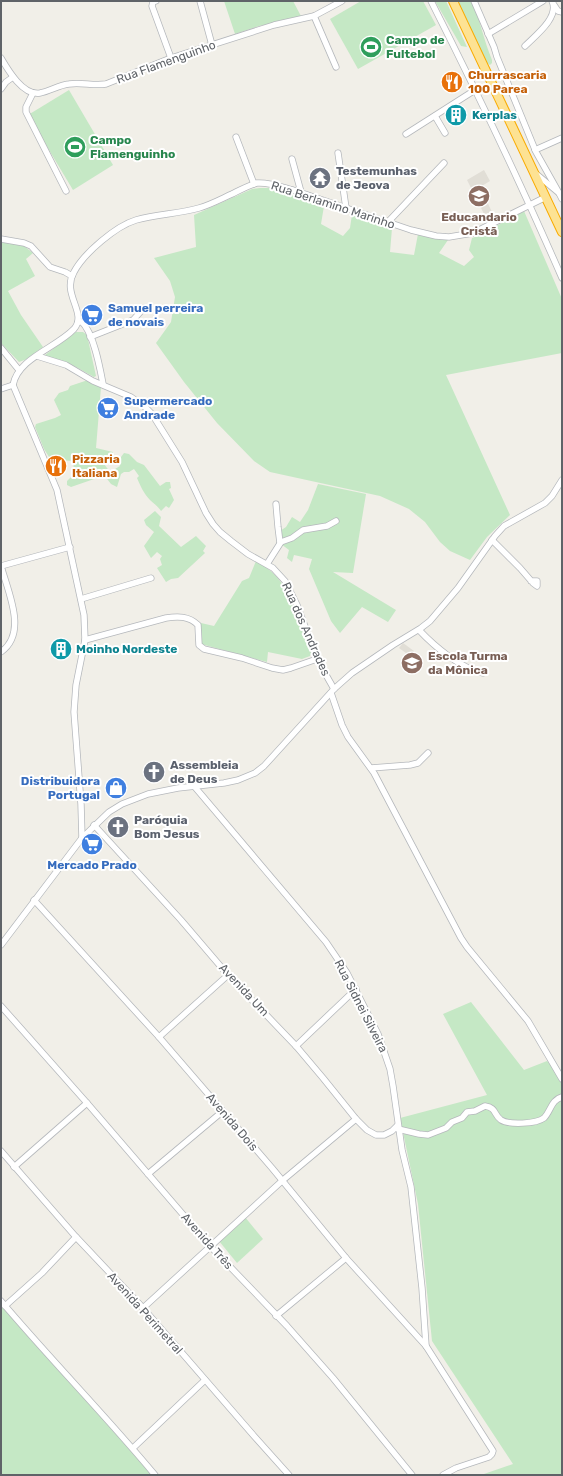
<svg xmlns="http://www.w3.org/2000/svg" width="563" height="1476" viewBox="0 0 563 1476" font-family="Rubik,sans-serif">
  <style>
    .education { fill: #e1ded6 }
    .green { fill: #c5e8c5 }
    .lines { fill: none; stroke-linecap: round; stroke-linejoin: round }
    .minor-casing { stroke: #b5b8bc; stroke-width: 7 }
    .highway-casing { stroke: #f9ab00; stroke-width: 10 }
    .minor { stroke: #fff; stroke-width: 5.5 }
    .highway { stroke: #fde293; stroke-width: 8 }
    .labels { text-anchor: middle; stroke-width: 4; stroke-linejoin: round; paint-order: stroke }
    .leisure-label { font-size: 12px; font-weight: bold; fill: #27864d; stroke: #fff; text-anchor: start }
    .street-label { font-size: 12px; fill: #5f6368; stroke: #fff }
    .food-label { font-size: 12px; font-weight: bold; fill: #c56008; stroke: #fff; text-anchor: start }
    .culture-label { font-size: 12px; font-weight: bold; fill: #0d838f; stroke: #fff; text-anchor: start }
    .worship-label { font-size: 12px; font-weight: bold; fill: #5b616d; stroke: #fff; text-anchor: start }
    .education-label { font-size: 12px; font-weight: bold; fill: #785e54; stroke: #fff }
    .shop-label { font-size: 12px; font-weight: bold; fill: #366cbe; stroke: #fff; text-anchor: start }
  </style>
  <rect width="100%" height="100%" fill="#f1efe8"/>
  <g class="education">
    <polygon points="484,170 490,181 480,187 492,212 485,216 467,180"/>
    <polygon points="403,643 414,651 411,657 420,663 415,670 405,662 410,656 399,648"/>
  </g>
  <g class="green">
    <polygon points="224,1 293,1 302,18 259,26 235,34"/>
    <polygon points="361,1 423,1 436,25 358,69 330,19"/>
    <polygon points="435,1 446,1 467,47 461,46"/>
    <path d="M458,1H472C480,20 484,41 492,60V63L490,65L486,62Z"/>
    <polygon points="69,90 113,165 73,190 28,115"/>
    <polygon points="260,188 270,188 324,206 321,224 343,236 350,228 352,214 392,228 390,252 414,255 418,234 448,240 439,253 464,266 474,257 469,250 472,238 478,236 524,211 562,299 562,353 446,375 510,515 487,537 470,560 450,551 440,542 425,522 409,509 380,496 270,472 254,461 217,423 184,382 156,343 171,322 175,297 170,281 154,258 196,247 194,215 252,189"/>
    <polygon points="1,241 24,246 33,253 26,259 35,276 8,291 21,315 43,347 27,359 19,362 1,343"/>
    <polygon points="76,332 83,332 87,335 96,376 94,377 76,367 46,357 45,355"/>
    <path d="M88,380L101,387L96,448L113,452V456L105,460L104,464L110,472L120,466L118,461L124,453L129,454L137,462L144,465L160,486L166,482H170L171,488L169,489L174,500L169,508L166,506L161,511C158,506 154,504 150,500C144,494 140,485 137,478L139,476L134,469L129,472H124L121,474L117,487L111,484L104,475H99L97,478L71,487L67,485V481L73,475L74,461L51,460L44,449L35,427L36,424L55,418L61,415L54,400L59,393L68,390L70,386Z"/>
    <polygon points="318,484 366,494 353,573 333,572 396,610 388,622 362,607 340,633 331,621 309,569 312,559 294,555 292,562 287,558 289,550 281,544 280,531 286,527 292,517 300,522 308,510"/>
    <polygon points="155,511 161,517 159,526 181,547 196,536 206,546 203,551 205,553 178,578 171,579 166,582 157,568 162,565 160,559 162,556 157,552 151,558 144,546 154,532 146,525 144,520"/>
    <path d="M256,561C289,578 297,612 310,646L311,652L310,656L302,659L268,652L267,662L201,644V623L214,626L242,581L249,578Z"/>
    <polygon points="471,1002 524,1070 547,1061 562,1074 562,1475 481,1475 513,1464 432,1341 418,1204 400,1118 487,1095 443,1014"/>
    <polygon points="245,1217 263,1239 237,1263 219,1241"/>
    <polygon points="1,1304 155,1475 1,1475"/>
  </g>
  <g class="lines">
    <g class="minor-casing">
      <g id="minor">
        <polyline points="156,1 153,2 152,6 171,58"/>
        <polyline points="200,1 212,45"/>
        <path d="M431,1C477,92 521,184 562,278"/>
        <polyline points="474,1 494,47 497,57 536,152 559,193"/>
        <polyline points="554,5 558,11 562,12"/>
        <polyline points="314,16 336,67"/>
        <polyline points="488,34 543,1"/>
        <path d="M525,46C535,36 560,17 552,1"/>
        <path d="M1,58C8,70 23,96 40,93C50,91 59,85 69,84C81,82 93,86 106,84L171,58L274,25L314,16L342,1"/>
        <polyline points="1,89 6,82 13,77"/>
        <polyline points="33,93 26,107 26,112 66,191"/>
        <polyline points="435,116 445,133"/>
        <polyline points="406,134 475,90"/>
        <polyline points="236,137 254,184"/>
        <polyline points="535,150 562,138"/>
        <polyline points="338,153 346,208"/>
        <polyline points="292,159 301,192"/>
        <polyline points="535,173 559,193 562,199"/>
        <polyline points="388,222 444,163"/>
        <polyline points="1,239 24,243 31,246 50,267 65,272 72,276"/>
        <path d="M78,322H82C94,334 100,368 103,384"/>
        <polyline points="90,337 133,320 144,308"/>
        <polyline points="1,348 19,370"/>
        <polyline points="37,356 66,365 93,381 131,397 145,407 152,414 182,462 206,513 213,524 220,532 231,541 248,554 273,568 285,581 297,605 317,659 334,689"/>
        <polyline points="1,389 13,385"/>
        <polyline points="276,504 278,527 280,543"/>
        <polyline points="492,540 520,568 533,583 537,586 537,581 531,581"/>
        <polyline points="267,564 281,542 292,538 303,530 327,526 336,521"/>
        <path d="M1,566C8,592 28,633 1,652"/>
        <polyline points="1,566 70,547"/>
        <polyline points="81,599 151,578"/>
        <path d="M419,630C435,647 460,668 483,673"/>
        <path d="M85,640L166,618C178,616 189,616 198,625L199,645L204,649L242,658L272,668L283,670L291,668L317,659"/>
        <polyline points="331,693 342,725 348,737 374,773 461,938 467,947 528,1021 562,1079"/>
        <polyline points="371,768 410,765 418,763 428,753"/>
        <polyline points="194,786 326,942 347,973 378,1034 390,1069 393,1086 402,1150 411,1187 422,1288 426,1346"/>
        <polyline points="94,825 181,920 228,975 296,1046 323,1078 356,1119 367,1130 376,1135 384,1135 392,1131 398,1125"/>
        <path d="M82,838L81,804L74,712L76,685L85,640L84,615L57,490L13,385C18,358 56,348 74,329C88,313 61,294 74,272C84,253 116,226 136,220C157,214 178,214 199,208C210,205 221,199 232,194C240,190 249,185 257,183C269,182 282,187 293,190L411,230L436,236L449,237L473,233L546,197"/>
        <polyline points="34,900 159,1037 272,1168 346,1258 426,1346 493,1451 492,1454 489,1457 456,1468 443,1475"/>
        <polyline points="1,945 82,838 109,812 122,804 148,794 178,788 224,783 238,780 255,773 264,766 334,689 352,673 393,645 421,628 430,621 458,588 495,536 504,526 545,503 552,496 562,480"/>
        <polyline points="1,1006 87,1103 211,1247 287,1326 333,1378 412,1475"/>
        <polyline points="159,1037 228,975"/>
        <polyline points="296,1046 356,989"/>
        <path d="M398,1129L419,1134L428,1135L446,1128L452,1122L462,1118L467,1112L475,1111L485,1106C497,1108 493,1114 501,1120C509,1125 536,1124 544,1118C551,1111 551,1100 562,1097"/>
        <polyline points="1,1151 76,1237 143,1308 254,1436 289,1475"/>
        <polyline points="14,1167 87,1103"/>
        <polyline points="148,1174 223,1111"/>
        <path d="M1,1301C51,1360 106,1416 155,1475"/>
        <polyline points="5,1306 42,1273 76,1237"/>
        <polyline points="143,1308 283,1180 356,1119"/>
        <polyline points="276,1316 346,1258"/>
        <polyline points="133,1448 205,1380"/>
      </g>
    </g>
    <g class="highway-casing">
      <polyline id="highway" points="453,1 562,232"/>
    </g>
    <use href="#minor" class="minor"/>
    <use href="#highway" class="highway"/>
  </g>
  <defs>
    <g id="stadium-disc" transform="scale(1.15)"><circle r="9.5" fill="#2e9e5b" stroke="#fff"/><path d="M0-5a6.5 5 0 1 0 0 10a6.5 5 0 1 0 0-10ZM-3.5-1.8h7v3.6h-7Z" fill="#fff"/></g>
    <g id="restaurant-disc" transform="scale(1.15)"><circle r="9.5" fill="#e8710a" stroke="#fff"/><path d="M-5-6h1v4h1v-4h1v4h1v-4h1v5L-1.5 .5V6h-2V.5L-5-1ZM5-6V6H3V1.5H1.5Q1.5-4 5-6Z" fill="#fff"/></g>
    <g id="building-disc" transform="scale(1.15)"><circle r="9.5" fill="#0f9aa8" stroke="#fff"/><path d="M-4-6H4V6H1V3H-1V6H-4ZM-2.5-4.3h1.7v1.8h-1.7ZM.8-4.3h1.7v1.8H.8ZM-2.5-1h1.7V.8h-1.7ZM.8-1h1.7V.8H.8Z" fill="#fff"/></g>
    <g id="temple-disc" transform="scale(1.15)"><circle r="9.5" fill="#6b7280" stroke="#fff"/><path d="M0-6L5-2H3V0L6.5 2.5H4V6H1.5V3h-3V6H-4V2.5H-6.5L-3 0V-2H-5Z" fill="#fff"/></g>
    <g id="school-disc" transform="scale(1.15)"><circle r="9.5" fill="#8d6e63" stroke="#fff"/><path d="M0-5L7-2L0 1L-7-2ZM-4 1L0 2.5L4 1V4Q0 6-4 4Z" fill="#fff"/></g>
    <g id="supermarket-disc" transform="scale(1.15)"><circle r="9.5" fill="#3f7fe0" stroke="#fff"/><path d="M-6-5.5h2.5l.6 2H6L4.5 2H-2.5L-4.4-4H-6ZM-1.5 3.2a1.3 1.3 0 1 0 .1 0ZM3 3.2a1.3 1.3 0 1 0 .1 0Z" fill="#fff"/></g>
    <g id="church-disc" transform="scale(1.15)"><circle r="9.5" fill="#6b7280" stroke="#fff"/><path d="M-1.2-6h2.4v3.5h3.3v2.4h-3.3V6h-2.4V-.1h-3.3v-2.4h3.3Z" fill="#fff"/></g>
    <g id="shop-disc" transform="scale(1.15)"><circle r="9.5" fill="#3f7fe0" stroke="#fff"/><path d="M-5-2.5h2.3a2.7 3.5 0 0 1 5.4 0H5L5.5 6h-11ZM-1.5-2.5h3a1.5 2.3 0 0 0-3 0Z" fill="#fff"/></g>
  </defs>
  <g fill-rule="evenodd">
    <use href="#stadium-disc" x="371" y="47"/>
    <use href="#restaurant-disc" x="452" y="82"/>
    <use href="#building-disc" x="456" y="115"/>
    <use href="#stadium-disc" x="75" y="147"/>
    <use href="#temple-disc" x="320" y="178"/>
    <use href="#school-disc" x="479" y="196"/>
    <use href="#supermarket-disc" x="92" y="315"/>
    <use href="#supermarket-disc" x="108" y="408"/>
    <use href="#restaurant-disc" x="56" y="466"/>
    <use href="#building-disc" x="61" y="649"/>
    <use href="#school-disc" x="412" y="663"/>
    <use href="#church-disc" x="154" y="772"/>
    <use href="#shop-disc" x="116" y="788"/>
    <use href="#church-disc" x="118" y="827"/>
    <use href="#supermarket-disc" x="92" y="844"/>
  </g>
  <g class="labels">
    <g class="leisure-label">
      <text x="386" y="44">Campo de<tspan x="386" dy="14">Fultebol</tspan></text>
      <text x="90" y="144">Campo<tspan x="90" dy="14">Flamenguinho</tspan></text>
    </g>
    <g class="street-label">
      <text transform="translate(166 62) rotate(-20)" y="4">Rua Flamenguinho</text>
      <text transform="translate(333 205) rotate(18)" y="4">Rua Berlamino Marinho</text>
      <text transform="translate(306 629) rotate(66)" y="4">Rua dos Andrades</text>
      <text transform="translate(244 990) rotate(47)" y="4">Avenida Um</text>
      <text transform="translate(361 1006) rotate(63)" y="4">Rua Sidnei Silveira</text>
      <text transform="translate(232 1122) rotate(49)" y="4">Avenida Dois</text>
      <text transform="translate(207 1241) rotate(48)" y="4">Avenida Três</text>
      <text transform="translate(145 1313) rotate(48)" y="4">Avenida Perimetral</text>
    </g>
    <g class="food-label">
      <text x="468" y="79">Churrascaria<tspan x="468" dy="14">100 Parea</tspan></text>
      <text x="72" y="463">Pizzaria<tspan x="72" dy="14">Italiana</tspan></text>
    </g>
    <g class="culture-label">
      <text x="472" y="119">Kerplas</text>
      <text x="76" y="653">Moinho Nordeste</text>
    </g>
    <g class="worship-label">
      <text x="336" y="175">Testemunhas<tspan x="336" dy="14">de Jeova</tspan></text>
      <text x="170" y="769">Assembleia<tspan x="170" dy="14">de Deus</tspan></text>
      <text x="134" y="824">Paróquia<tspan x="134" dy="14">Bom Jesus</tspan></text>
    </g>
    <g class="education-label">
      <text x="479" y="221">Educandario<tspan x="479" dy="14">Cristã</tspan></text>
      <text x="428" y="660" text-anchor="start">Escola Turma<tspan x="428" dy="14">da Mônica</tspan></text>
    </g>
    <g class="shop-label">
      <text x="108" y="312">Samuel perreira<tspan x="108" dy="14">de novais</tspan></text>
      <text x="124" y="405">Supermercado<tspan x="124" dy="14">Andrade</tspan></text>
      <text x="100" y="785" text-anchor="end">Distribuidora<tspan x="100" dy="14">Portugal</tspan></text>
      <text x="92" y="869" text-anchor="middle">Mercado Prado</text>
    </g>
  </g>
  <rect width="563" height="1476" fill="none" stroke="#5f6368" stroke-width="4"/>
</svg>
